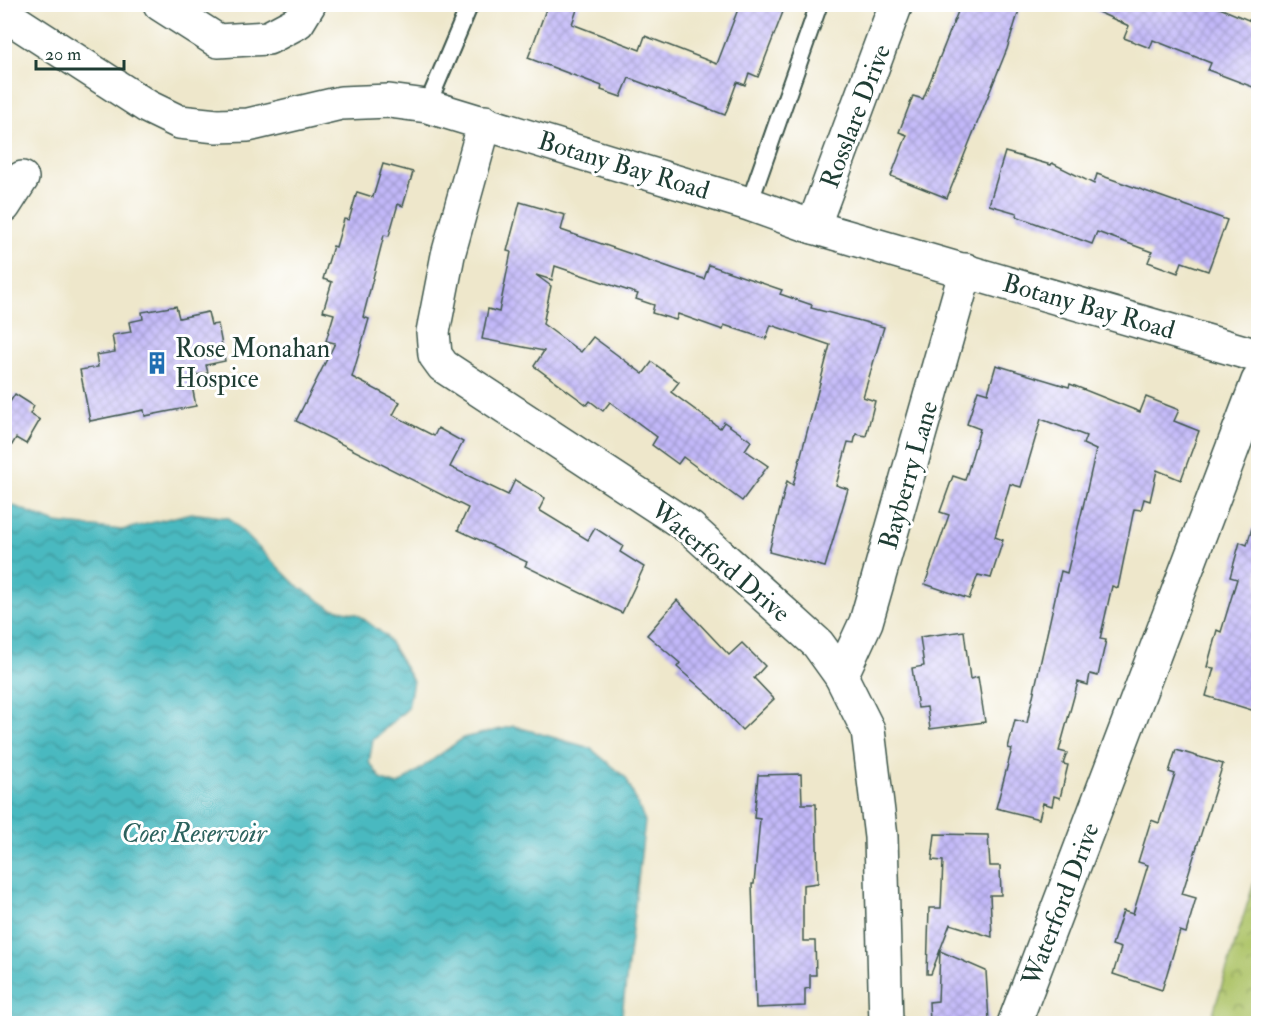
<svg xmlns="http://www.w3.org/2000/svg" width="1263" height="1028" viewBox="0 0 1263 1028" font-family="'IM FELL Double Pica',serif">
  <style>
    .park { fill: url(#park-crowns); stroke: #66804e; stroke-width: 1.5 }
    .water { fill: url(#water-waves); stroke: #347b7a; stroke-width: 1.5 }
    .building { fill: url(#building-cross-hatch) }
    .lines { fill: none; stroke-linecap: round; stroke-linejoin: round }
    .service-casing { stroke: #3e564b; stroke-width: 20 }
    .minor-casing { stroke: #3e564b; stroke-width: 36 }
    .service { stroke: #fff; stroke-width: 16 }
    .minor { stroke: #fff; stroke-width: 33 }
    .labels { text-anchor: middle; stroke-width: 6; stroke-linejoin: round; paint-order: stroke }
    .street-label { font-size: 26px; fill: #1f3d34; stroke: #fff }
    .poi-label { font-size: 26px; fill: #1f3d34; stroke: #fff; text-anchor: start }
    .water-label { font-size: 27px; font-style: italic; fill: #2c625e; stroke: #fff }
  </style>
  <defs>
    <pattern id="park-crowns" width="20" height="18" patternUnits="userSpaceOnUse" patternTransform="scale(1.5)"><rect width="20" height="18" fill="#aec469"/><path d="M2 6a3 3 0 1 1 6 0M12 15a3 3 0 1 1 6 0" fill="none" stroke="#8da057"/></pattern>
    <pattern id="water-waves" width="16" height="10" patternUnits="userSpaceOnUse" patternTransform="scale(1.5)"><rect width="16" height="10" fill="#4ab9c0"/><path d="M0 5q4-4 8 0t8 0" fill="none" stroke="#3d989d"/></pattern>
    <pattern id="building-cross-hatch" width="8" height="8" patternUnits="userSpaceOnUse" patternTransform="scale(1.5)"><rect width="8" height="8" fill="#c2b8f9"/><path d="M0 0l8 8M0 8l8-8" fill="none" stroke="#9d97ca"/></pattern>
  </defs>
  <rect width="100%" height="100%" fill="#fff"/>
  <filter id="ink" filterUnits="userSpaceOnUse"><feTurbulence type="fractalNoise" baseFrequency=".0167" numOctaves="2"/><feDisplacementMap in="SourceGraphic" scale="12" xChannelSelector="R" yChannelSelector="G"/><feConvolveMatrix kernelMatrix="1 2 1 2 8 2 1 2 1" color-interpolation-filters="sRGB"/></filter>
  <filter id="wash" filterUnits="userSpaceOnUse"><feTurbulence type="fractalNoise" baseFrequency=".008" numOctaves="4" result="noise"/><feDisplacementMap in="SourceGraphic" scale="24" xChannelSelector="R" yChannelSelector="G"/><feGaussianBlur stdDeviation="1.35" result="paint"/><feColorMatrix in="noise" values="0 0 0 0 0 0 0 0 0 0 0 0 0 0 0 0 0 1.4 0 .05"/><feComposite in="paint" operator="in"/></filter>
  <g filter="url(#wash)">
    <rect width="100%" height="100%" fill="#eee7cb"/>
    <polygon class="park" points="1258,870 1258,1023 1210,1023"/>
    <polygon class="water" points="4,502 56,523 122,530 191,513 229,518 295,584 331,608 357,614 386,636 413,681 408,708 373,740 369,762 382,780 398,785 463,738 514,726 590,748 626,778 645,821 621,1023 5,1023"/>
    <g id="blocks">
      <g class="building">
        <polygon points="548,4 579,4 572,24 640,50 645,36 717,64 740,4 786,4 758,77 749,73 745,85 737,82 725,115 629,78 621,97 601,90 602,86 528,58"/>
        <polygon points="961,4 1021,4 1007,49 947,198 891,176 907,135 899,132 913,96 923,99"/>
        <polygon points="1080,4 1210,4 1258,24 1258,89 1208,70 1211,63 1153,40 1150,48 1124,38 1129,26"/>
        <polygon points="1005,152 1051,165 1052,163 1094,184 1097,174 1227,220 1208,271 1182,262 1178,273 1148,262 1152,252 1097,232 1092,244 1016,216 1017,213 989,205"/>
        <polygon points="383,164 413,172 403,206 398,204 389,236 384,235 363,317 369,319 352,377 400,402 393,415 434,436 438,428 463,442 450,467 508,495 515,480 545,498 539,510 588,540 595,528 623,546 620,552 644,567 622,613 525,566 527,562 458,530 468,508 296,421 335,343 326,341 334,314 323,311 332,282 323,279 333,246 336,247 344,219 349,220 357,192 373,197"/>
        <polygon points="520,202 565,215 561,230 704,279 709,265 782,290 780,294 812,305 811,308 884,327 863,397 875,401 866,436 856,434 854,443 848,442 836,485 848,489 825,567 769,552 787,481 793,485 830,345 771,325 766,339 724,325 723,330 678,314 676,320 652,313 654,305 636,299 638,294 555,266 552,280 536,275 551,286 543,324 581,352 593,337 643,374 652,362 679,382 671,392 720,428 724,422 751,441 745,450 768,466 742,501 683,457 678,464 652,445 657,437 610,402 603,411 590,401 587,405 534,366 544,351 482,339 488,309 499,312 511,252 507,251"/>
        <polygon points="176,306 179,318 208,312 211,325 218,324 225,361 206,365 208,373 190,376 196,406 145,416 144,410 90,421 80,370 98,367 96,355 115,352 112,335 131,332 129,322 143,319 142,312"/>
        <polygon points="996,365 1069,387 1070,384 1140,412 1146,397 1179,410 1174,421 1199,431 1181,480 1157,470 1150,501 1144,499 1141,510 1134,509 1118,588 1112,586 1100,639 1106,640 1098,676 1090,674 1088,685 1078,682 1059,751 1067,753 1063,764 1068,765 1060,798 1054,796 1052,806 1043,803 1039,819 996,808 1012,749 1008,748 1015,720 1027,723 1061,571 1067,573 1082,511 1096,450 1083,444 1086,436 1041,419 1021,487 1010,484 995,537 1003,540 991,578 978,575 969,599 925,584 949,515 940,512 953,476 965,480 980,429 967,424 978,390 988,393"/>
        <polygon points="15,394 34,406 30,414 40,420 26,444 16,438 4,458 4,398 10,402"/>
        <polygon points="1252,528 1258,528 1258,712 1206,696 1214,668 1207,667 1217,630 1221,632 1237,579 1230,577 1240,542 1247,545"/>
        <polygon points="677,600 729,655 742,643 765,666 754,678 774,699 742,730 711,697 677,667 680,663 647,635"/>
        <polygon points="964,631 970,679 978,677 985,722 930,729 927,707 918,708 912,668 924,666 920,637"/>
        <polygon points="1176,750 1223,764 1182,894 1196,898 1186,933 1180,931 1162,990 1113,974 1121,948 1112,945 1123,911 1133,914 1148,865 1138,862 1151,820 1159,823 1175,774 1169,772"/>
        <polygon points="801,774 802,804 816,804 818,883 803,885 803,941 815,941 816,975 810,975 810,988 805,989 805,1006 756,1008 752,884 754,884 760,819 754,818 758,775"/>
        <polygon points="935,834 988,835 990,866 1000,866 1001,895 990,895 992,937 950,924 931,974 927,974 929,908 941,908 943,861 932,860"/>
        <polygon points="940,951 986,971 989,1021 930,1023 929,1002 938,1001"/>
      </g>
    </g>
  </g>
  <g filter="url(#ink)">
    <use href="#blocks" fill-opacity="0" stroke="#3e564b" stroke-width="1.5"/>
    <g class="lines">
      <g class="service-casing">
        <g id="service">
          <polyline points="427,106 470,4"/>
          <polyline points="749,204 819,4"/>
        </g>
      </g>
      <g class="minor-casing">
        <g id="minor">
          <polyline points="160,4 218,41 268,38 298,22 309,4"/>
          <polyline points="4,14 148,107 179,122 217,126 248,125 341,103 389,101 427,106 749,204 813,227 1258,356"/>
          <polyline points="485,122 448,255 433,332 435,355 443,366 690,528 818,644 841,676 868,730 881,837 886,1024"/>
          <polyline points="4,206 22,178"/>
          <polyline points="813,227 896,4"/>
          <polyline points="841,676 866,622 966,270"/>
          <polyline points="1014,1024 1258,381"/>
        </g>
      </g>
      <use href="#service" class="service"/>
      <use href="#minor" class="minor"/>
    </g>
  </g>
  <defs>
    <g id="building-bare" transform="scale(1.8)"><path d="M-4-6H4V6H1V3H-1V6H-4ZM-2.5-4.3h1.7v1.8h-1.7ZM.8-4.3h1.7v1.8H.8ZM-2.5-1h1.7V.8h-1.7ZM.8-1h1.7V.8H.8Z" fill="#1f6fb2" stroke="#fff" stroke-width="2.5" paint-order="stroke"/></g>
  </defs>
  <g fill-rule="evenodd">
    <use href="#building-bare" x="157" y="363"/>
  </g>
  <g class="labels">
    <g class="street-label">
      <text transform="translate(855 116) rotate(-69)" y="9">Rosslare Drive</text>
      <text transform="translate(624 165) rotate(17)" y="9">Botany Bay Road</text>
      <text transform="translate(1089 306) rotate(16)" y="9">Botany Bay Road</text>
      <text transform="translate(908 475) rotate(-74)" y="9">Bayberry Lane</text>
      <text transform="translate(721 561) rotate(40)" y="9">Waterford Drive</text>
      <text transform="translate(1060 904) rotate(-69)" y="9">Waterford Drive</text>
    </g>
    <g class="poi-label">
      <text x="175" y="357">Rose Monahan<tspan x="175" dy="30">Hospice</tspan></text>
    </g>
    <g class="water-label">
      <text x="194" y="842">Coes Reservoir</text>
    </g>
  </g>
  <rect width="1263" height="1028" fill="none" stroke="#fff" stroke-width="24"/>
  <path d="M36 60v9h88v-9" fill="none" stroke="#1f3d34" stroke-width="3"/>
  <text x="45" y="60" font-size="18" fill="#1f3d34" stroke="#ffffff" stroke-width="4.5" paint-order="stroke">20 m</text>
</svg>
